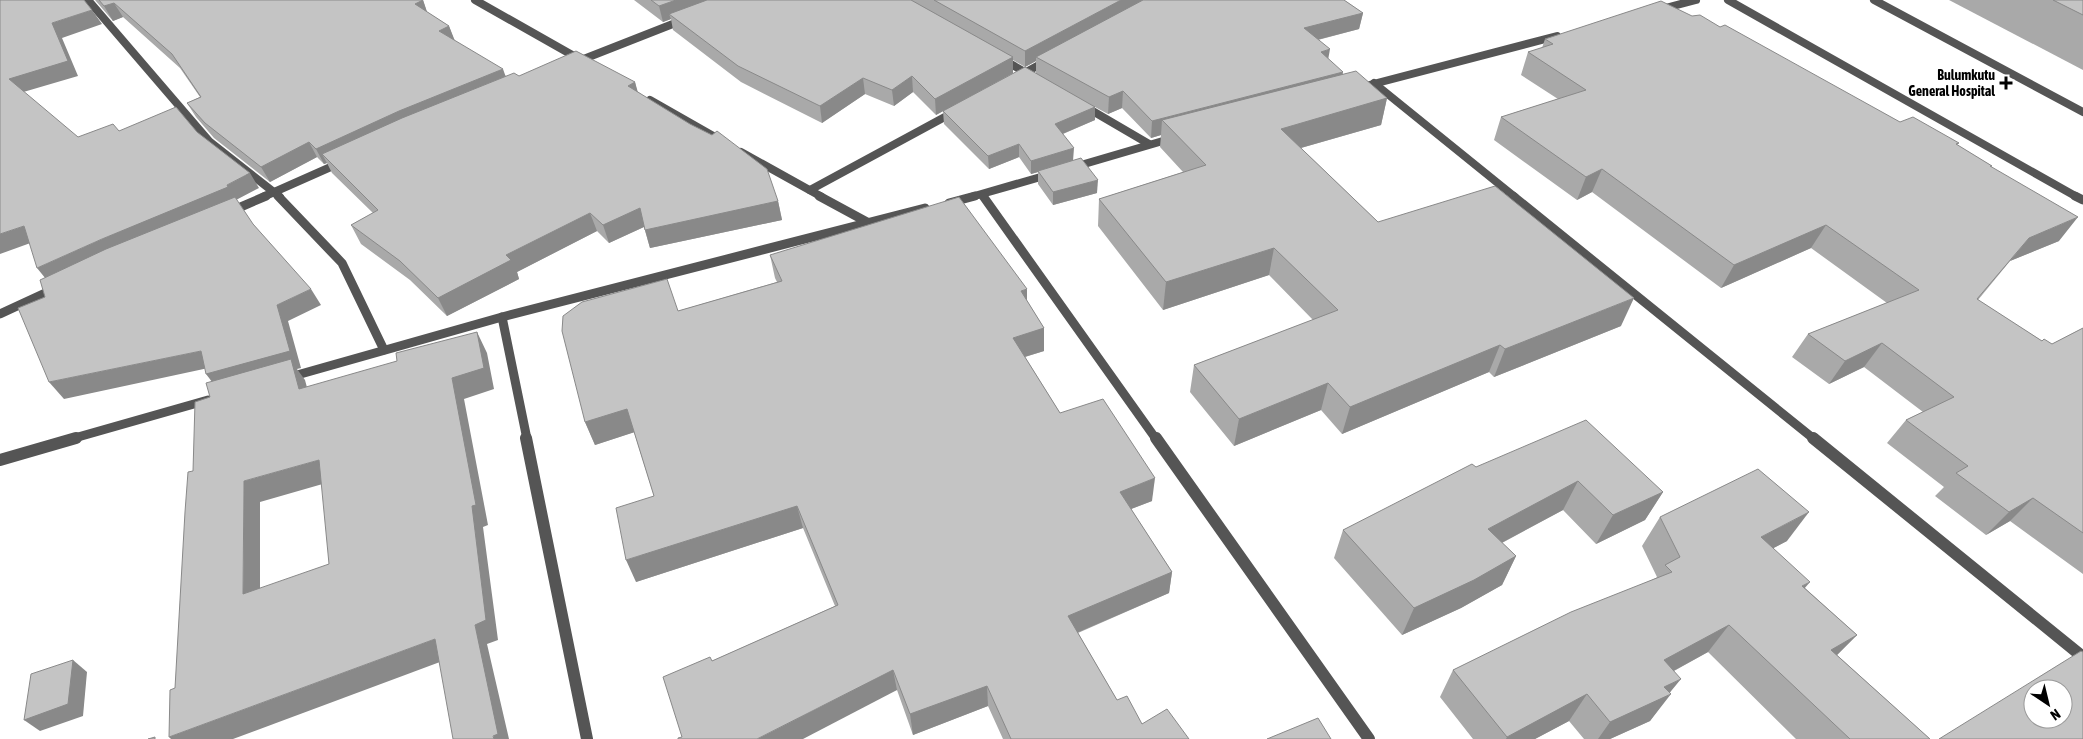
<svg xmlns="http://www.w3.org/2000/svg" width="2083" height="739" viewBox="0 0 2083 739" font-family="'Asap Condensed',sans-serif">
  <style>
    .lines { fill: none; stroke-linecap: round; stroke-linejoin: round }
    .lane { stroke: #555; stroke-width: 8 }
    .street-far2 { stroke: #555; stroke-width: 8 }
    .street-far1 { stroke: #555; stroke-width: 9 }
    .street { stroke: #555; stroke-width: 12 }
    .wall { fill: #a9a9a9; fill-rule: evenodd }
    .shaded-wall { fill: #898989 }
    .building { fill: #c4c4c4; stroke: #898989; fill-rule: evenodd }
    .poi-dot { fill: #000; stroke: #fff; stroke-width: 2 }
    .labels { text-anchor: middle; stroke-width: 4; stroke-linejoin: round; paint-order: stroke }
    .far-poi-label { font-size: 14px; font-weight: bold; fill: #000; stroke: #fff; text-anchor: end }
  </style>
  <rect width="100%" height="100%" fill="#fff"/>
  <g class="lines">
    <polyline class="lane" points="1874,0 2083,112"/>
    <g class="street-far2">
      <polyline points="88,0 210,142 280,197"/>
      <polyline points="475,0 581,60"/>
      <polyline points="1728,0 2077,197"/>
      <polyline points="1658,10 1696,0"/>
      <polyline points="1002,59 1030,75"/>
      <polyline points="576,62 683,20"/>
      <polyline points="1019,76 1048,60"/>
      <polyline points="1374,83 1515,197"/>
      <polyline points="1358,88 1557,36"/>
      <polyline points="650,100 722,141"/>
      <polyline points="1084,106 1149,144"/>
      <polyline points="741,152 822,197"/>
      <polyline points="1074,167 1173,138"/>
      <polyline points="810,190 954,112"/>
      <polyline points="983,195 984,197"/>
      <polyline points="263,197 342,162"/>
      <polyline points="971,197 1051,174"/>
    </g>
    <g class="street-far1">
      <polyline points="278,196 342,263 384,350"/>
      <polyline points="819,196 867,222"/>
      <polyline points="983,196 1156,439"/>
      <polyline points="1513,196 1814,439"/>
      <polyline points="2075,196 2083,200"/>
      <polyline points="949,203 975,196"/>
      <polyline points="229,212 266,196"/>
      <polyline points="0,314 56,288"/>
      <polyline points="502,317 527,439"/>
      <polyline points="290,377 502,317 925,208"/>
      <polyline points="71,439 208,400"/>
    </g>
    <g class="street">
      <polyline points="526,438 587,739"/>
      <polyline points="1156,438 1369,739"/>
      <polyline points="1813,438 2083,657"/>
      <polyline points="0,460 76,438"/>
    </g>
  </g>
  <g class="wall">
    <polygon points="95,0 423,0 427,12 449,26 454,40 506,76 519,76 635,82 637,91 778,201 782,220 650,248 644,227 609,243 597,231 517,272 519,279 447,316 410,280 361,244 351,225 373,213 332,173 327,163 324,164 317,157 270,182 214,138 196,117 187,103 200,97 180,68 123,17 113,21"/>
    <path d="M634,0H1344L1363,13L1359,29L1318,40L1328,59L1343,74L1387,98L1381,125L1301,148L1378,222L1621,326L1494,377L1489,372L1342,434L1321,410L1234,446L1190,392L1194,365L1313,320L1269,275L1163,310L1098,226L1099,199L1183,172L1160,147L1161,135L1151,138L1122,108L1108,114L1095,107V120L1063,134L1073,160L1097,193L1053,205L1038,184V172L1031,174L1019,157L989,169L944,124L943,111L936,115L913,92L894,106L865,94L822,123L741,82L673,30L671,19L663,22ZM1013,60L1025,67L1036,61V73H1013Z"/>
    <polygon points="1949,0 2083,0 2083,70"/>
    <polygon points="1692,16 1720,27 1900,122 1959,143 1957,145 1992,166 1991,167 2059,241 2010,261 1978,300 2042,341 2052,344 2083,328 2083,574 2010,521 1986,535 1935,496 1944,487 1887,443 1906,420 1923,412 1864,367 1829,384 1792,357 1808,334 1887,303 1811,248 1721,288 1592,192 1577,200 1494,140 1501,117 1558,99 1521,75 1528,52 1542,48 1545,39"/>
    <polygon points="770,255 1027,301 1044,328 1044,351 1025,357 1060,413 1152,501 1131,509 1172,572 1169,593 1078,633 1117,700 1142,724 1189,739 1003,739 988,706 913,735 897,690 682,737 712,661 835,606 803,528 636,582 654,496 634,432 595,445 585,422 678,311 777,282 775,278"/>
    <polygon points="1476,467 1663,492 1645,520 1596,544 1563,510 1502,543 1516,556 1502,585 1461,608 1402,635 1334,558 1343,530"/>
    <polygon points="1660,517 1787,541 1773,548 1805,588 1857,635 1837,655 1930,739 1796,739 1708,652 1674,671 1670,693 1650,721 1610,739 1584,739 1569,721 1535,739 1473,739 1440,697 1453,670 1656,578 1657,577 1642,546"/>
  </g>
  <g class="shaded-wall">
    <polygon points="423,0 428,15 415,4"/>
    <polygon points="676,0 721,0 669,14 671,19 663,22 659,6"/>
    <polygon points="1121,0 1150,0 1036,57 1036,61 1025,67 1025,51"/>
    <polygon points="114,3 123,17 113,21 104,6"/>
    <polygon points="92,10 102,24 62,38 78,76 20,93 9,79 52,23"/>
    <polygon points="1363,13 1359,29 1301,44 1304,28"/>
    <polygon points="449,26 455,41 439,31"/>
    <polygon points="1330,49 1327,66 1321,52"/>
    <polygon points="1013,57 1013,73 936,115 935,99"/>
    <polygon points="503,69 508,83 322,154 327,163 324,164 316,149 399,111"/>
    <polygon points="1343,72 1340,88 1162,120 1161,135 1151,138 1152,121"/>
    <polygon points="912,76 913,92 894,106 892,90"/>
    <polygon points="863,78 865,94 822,123 820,106"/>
    <polygon points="635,82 640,100 628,86"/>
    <polygon points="1123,91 1122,108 1108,114 1109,97"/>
    <polygon points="1387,98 1381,125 1276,155 1281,129"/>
    <polygon points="1095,107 1095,120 1055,137 1055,124"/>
    <polygon points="309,142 317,157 270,182 261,167"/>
    <polygon points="1019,144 1019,157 989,169 988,156"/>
    <polygon points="1074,148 1073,161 1038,171 1038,172 1031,174 1031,161"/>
    <polygon points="1602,169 1592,192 1577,200 1586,177"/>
    <polygon points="250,173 259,188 236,200 50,284 37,268 102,239 227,185"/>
    <polygon points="1098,180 1097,193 1053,205 1053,192"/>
    <polygon points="778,201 782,220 650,248 645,230"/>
    <polygon points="640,208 646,226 609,243 603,225"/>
    <polygon points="590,213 597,231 517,272 519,279 447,316 438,298 506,255"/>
    <polygon points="2078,217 2059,241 2010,261 1959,323 2029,238"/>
    <polygon points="1826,225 1811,248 1721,288 1734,265"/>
    <polygon points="24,226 36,241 0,254 0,234"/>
    <polygon points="1274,248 1269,275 1163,310 1166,282"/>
    <polygon points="311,289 321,305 288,321 301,368 297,369 305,380 313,410 219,391 206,374 277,305"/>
    <polygon points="1027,289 1027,312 1021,291"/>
    <polygon points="1634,298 1621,326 1494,377 1505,349"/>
    <polygon points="1044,328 1044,351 1014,360 1013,338"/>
    <polygon points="477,332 487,353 494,389 464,399 488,525 483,527 498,640 487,644 509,739 494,739 475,625 452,378"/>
    <polygon points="1882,343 1864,367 1829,384 1845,361"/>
    <polygon points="1500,345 1489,372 1342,434 1350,407"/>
    <polygon points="201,351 213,367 64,399 49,382"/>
    <polygon points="1328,383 1321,410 1234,446 1239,419"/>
    <polygon points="627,409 635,432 595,445 585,422"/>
    <polygon points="319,460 333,481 260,502 260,614 243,594 244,481"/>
    <polygon points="1155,478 1152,501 1118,514 1120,492"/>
    <polygon points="1578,481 1563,510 1475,557 1488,529"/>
    <polygon points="1663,492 1645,520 1596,544 1613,515"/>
    <polygon points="2033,498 2010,521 1986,535 2009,512"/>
    <polygon points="797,506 803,528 636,582 626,560"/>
    <polygon points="1809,512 1787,541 1739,566 1761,537"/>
    <polygon points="1516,556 1502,585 1461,608 1402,635 1414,608"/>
    <polygon points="1172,572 1169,593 1067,637 1068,616"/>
    <polygon points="1810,582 1786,610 1802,586"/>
    <polygon points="1729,625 1708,652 1644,687 1664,660"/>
    <polygon points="1857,635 1830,662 1831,650"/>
    <polygon points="435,639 448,659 233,739 171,739 169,737"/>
    <polygon points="73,660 87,672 83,716 40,731 24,720"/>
    <polygon points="893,670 897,690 803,739 757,739"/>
    <polygon points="1681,679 1667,696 1671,694 1650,721 1610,739 1598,739 1610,722 1664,687"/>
    <polygon points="987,686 988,706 913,735 910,714"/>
    <polygon points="1587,694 1569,721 1535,739 1506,739 1507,737"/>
  </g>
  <g class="building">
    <polygon points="0,0 84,0 92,10 52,23 68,61 9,79 78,137 113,124 119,131 176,107 197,132 250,173 227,185 228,187 102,239 37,268 24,226 0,234"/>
    <polygon points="99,0 423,0 415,4 449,26 439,31 503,69 399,111 316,149 309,142 261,167 205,123 187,103 201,97 172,54 114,3 104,6"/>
    <polygon points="651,0 676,0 659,6"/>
    <polygon points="707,0 911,0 1013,57 935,99 912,76 892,90 863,78 820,106 738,66 669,14"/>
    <polygon points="934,0 1121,0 1025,51"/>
    <polygon points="1143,0 1344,0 1363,13 1304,28 1330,49 1321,52 1343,72 1152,121 1123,91 1109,97 1036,57"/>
    <polygon points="2053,0 2083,0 2083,15"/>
    <polygon points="1661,1 1692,16 1700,15 1720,27 1725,25 1900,122 1913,117 1959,143 1956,144 1992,166 1990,166 2078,217 2029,238 1977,299 2042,341 2044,339 2052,344 2083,328 2083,533 2033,498 2009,512 1956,473 1968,466 1906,420 1954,397 1882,343 1845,361 1808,334 1919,290 1826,225 1734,265 1602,169 1586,177 1501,117 1586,90 1528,52 1553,44 1545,39"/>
    <polygon points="576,51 635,82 628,86 690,124 712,135 717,131 767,169 778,201 645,230 640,208 603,225 590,213 506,255 511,260 438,298 400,261 351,225 378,210 322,154 402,118 514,73 519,76"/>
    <polygon points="1025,67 1095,107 1055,124 1074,148 1031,161 1019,144 988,156 943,111"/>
    <polygon points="1356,71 1387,98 1281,129 1378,222 1495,186 1634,298 1505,349 1500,345 1350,407 1328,383 1239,419 1194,365 1338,310 1274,248 1166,282 1099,199 1206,165 1162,120"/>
    <polygon points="1081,158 1098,180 1053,192 1038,171"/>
    <polygon points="235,197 253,224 311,289 277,305 290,351 206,374 201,351 49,382 18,308 45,297 40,280 106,249"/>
    <polygon points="959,197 1027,289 1021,291 1044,328 1013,338 1060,413 1103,399 1155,478 1120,492 1172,572 1068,616 1117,700 1127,696 1142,724 1167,709 1189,739 1011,739 987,686 910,714 893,670 757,739 678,739 678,738 682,737 663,677 710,657 712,661 838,605 797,506 626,560 616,508 654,496 627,409 585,422 562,331 563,316 582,302 667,279 678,311 782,281 770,255"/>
    <path d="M477,332L484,368L452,378L476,505L472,506L486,620L475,625L498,734L493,736L494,739H453L435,639L169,737L170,690L175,688L185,512L188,472L193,471L195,402L210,397L206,383L291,359L299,389L397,361L396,353ZM319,460L329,564L243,594L244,481Z"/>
    <polygon points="1586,420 1663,492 1613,515 1578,481 1488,529 1516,556 1474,580 1414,608 1343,530 1472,464 1476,467"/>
    <polygon points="1758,469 1809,512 1761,537 1810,582 1802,586 1857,635 1831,650 1930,739 1850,739 1729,625 1664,660 1681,679 1664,687 1671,694 1610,722 1587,694 1507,737 1453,670 1571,612 1672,572 1665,565 1680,557 1660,517"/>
    <path d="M2081,651L2083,652V739H1939ZM2033,689H2063V719H2033Z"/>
    <polygon points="73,660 68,704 24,720 31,674"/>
    <polygon points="1318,718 1331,739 1267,739"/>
    <polygon points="155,737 155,739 148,739"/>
  </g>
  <path class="poi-dot" d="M2003.5 75.5h5v5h5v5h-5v5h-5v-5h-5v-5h5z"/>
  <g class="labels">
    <g class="far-poi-label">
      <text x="1995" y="80">Bulumkutu<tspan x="1995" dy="16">General Hospital</tspan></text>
    </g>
  </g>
  <g transform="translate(2048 704) rotate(145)"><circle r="24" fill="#ffffff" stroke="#999999"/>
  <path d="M0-4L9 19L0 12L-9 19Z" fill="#000000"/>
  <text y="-8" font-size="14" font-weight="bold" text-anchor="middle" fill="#000000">N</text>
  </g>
</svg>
